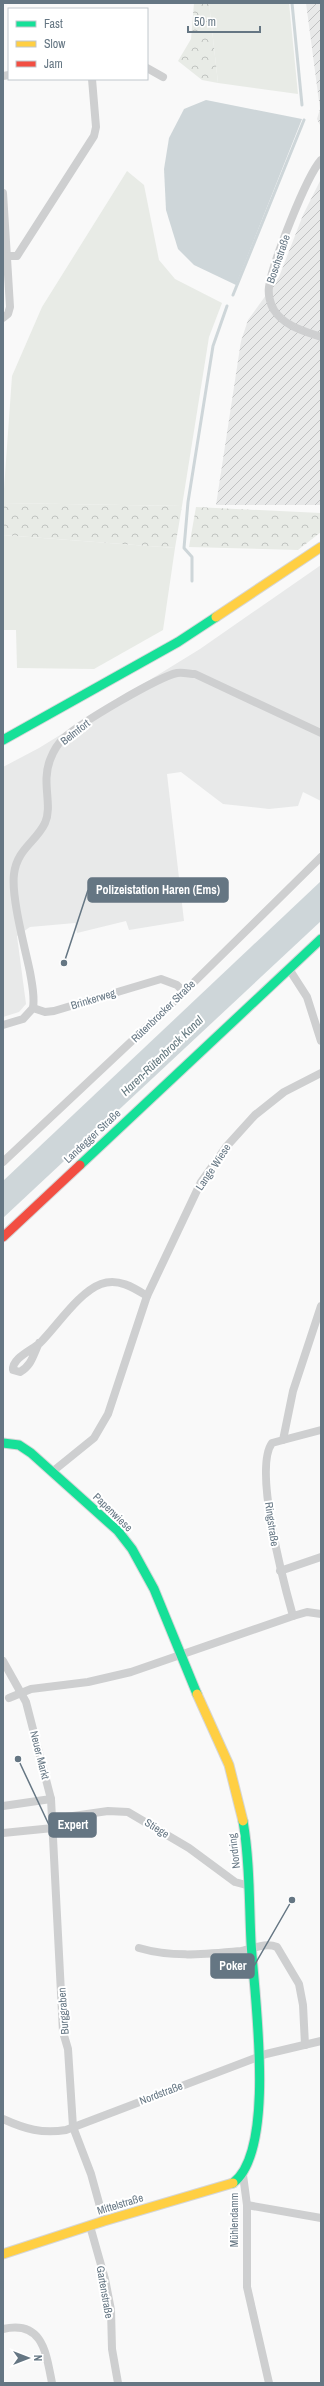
<svg xmlns="http://www.w3.org/2000/svg" width="324" height="2386" viewBox="0 0 324 2386" font-family="'Archivo Narrow',sans-serif">
  <style>
    .built { fill: #e8e9e9 }
    .industrial { fill: url(#industrial-furrows) }
    .grass { fill: #e8ebe6 }
    .forest { fill: url(#forest-crowns) }
    .water { fill: #ced6d9 }
    .lines { fill: none; stroke-linecap: round; stroke-linejoin: round }
    .stream { stroke: #ced6d9; stroke-width: 3 }
    .fast-casing { stroke: #d5d6d7; stroke-width: 11 }
    .slow-casing { stroke: #d5d6d7; stroke-width: 11 }
    .jam-casing { stroke: #d5d6d7; stroke-width: 11 }
    .street { stroke: #cecfd0; stroke-width: 8 }
    .fast { stroke: #16e098; stroke-width: 9 }
    .slow { stroke: #ffcf43; stroke-width: 9 }
    .jam { stroke: #f24e42; stroke-width: 9 }
    .labels { text-anchor: middle; stroke-width: 4; stroke-linejoin: round; paint-order: stroke }
    .street-label { font-size: 11px; fill: #657683; stroke: #fff }
    .water-label { font-size: 12px; font-style: italic; fill: #60757c; stroke: #fff }
    .leader { fill: none; stroke: #657683; stroke-width: 1.5 }
    .callout-dot { fill: #657683; stroke: #fff; stroke-width: 1.5 }
    .callout { fill: #657683; stroke: #657683; stroke-width: 1.5 }
    .callout-label { font-size: 12px; text-anchor: middle; font-weight: bold; fill: #fff }
  </style>
  <defs>
    <pattern id="industrial-furrows" width="10" height="10" patternUnits="userSpaceOnUse"><rect width="10" height="10" fill="#e8e9e9"/><path d="M-1 1l2-2M0 10L10 0M9 11l2-2" fill="none" stroke="#c0c1c2"/></pattern>
    <pattern id="forest-crowns" width="20" height="18" patternUnits="userSpaceOnUse"><rect width="20" height="18" fill="#e8ebe6"/><path d="M2 6a3 3 0 1 1 6 0M12 15a3 3 0 1 1 6 0" fill="none" stroke="#c0c3c0"/></pattern>
  </defs>
  <rect width="100%" height="100%" fill="#f9f9f9"/>
  <polygon class="built" points="321,565 321,801 303,792 298,806 269,809 223,804 181,772 167,774 184,921 129,930 126,921 77,933 75,923 30,927 17,936 26,1004 19,1012 3,1017 3,767 39,748 200,649"/>
  <g class="industrial">
    <polygon points="306,3 321,3 321,127 317,119 320,109"/>
    <polygon points="321,179 321,505 216,505 241,341 248,320 279,277 303,215"/>
  </g>
  <g class="grass">
    <polygon points="209,3 289,3 298,94 218,83"/>
    <polygon points="127,171 144,185 159,260 175,279 222,303 209,337 182,506 3,503 12,376 42,307"/>
    <polygon points="3,535 175,548 163,630 94,669 17,668 16,630 3,630"/>
  </g>
  <g class="forest">
    <polygon points="194,3 209,3 218,83 202,80 178,61 191,39"/>
    <polygon points="3,498 4,503 182,506 175,548 3,535"/>
    <polygon points="196,507 321,513 321,532 298,550 189,547"/>
  </g>
  <g class="water">
    <polygon points="206,100 302,119 236,285 194,265 178,249 166,210 164,169 169,138 184,109"/>
    <polygon points="321,881 321,921 3,1218 3,1181"/>
  </g>
  <g class="lines">
    <g class="stream">
      <polyline points="292,3 302,105"/>
      <polyline points="233,295 304,120"/>
      <polyline points="192,581 192,557 184,548 188,502 213,346 227,306"/>
    </g>
    <g class="fast-casing">
      <g id="fast">
        <polyline points="3,740 178,642 216,617"/>
        <polyline points="80,1165 321,939"/>
        <polyline points="3,1443 19,1445 31,1453 118,1531 132,1549 154,1589 197,1694"/>
        <path d="M233,2183C277,2150 254,1994 251,1942C249,1902 250,1862 243,1821"/>
      </g>
    </g>
    <g class="slow-casing">
      <g id="slow">
        <polyline points="216,617 321,547"/>
        <polyline points="197,1694 229,1765 243,1821"/>
        <polyline points="3,2254 104,2221 233,2183"/>
      </g>
    </g>
    <g class="jam-casing">
      <polyline id="jam" points="3,1237 80,1165"/>
    </g>
    <g class="street">
      <polyline points="147,68 163,77"/>
      <polyline points="3,76 9,75"/>
      <path d="M321,160C306,177 272,264 269,287C268,294 270,304 274,310C284,326 304,331 321,337"/>
      <polyline points="3,193 10,307 8,314 3,318"/>
      <polyline points="8,256 17,256 94,136 96,127 92,79"/>
      <polyline points="289,969 307,997 321,1041"/>
      <path d="M33,1008C35,996 32,984 30,972C25,948 11,897 14,874C17,849 36,842 45,823C53,805 41,783 50,760C53,752 57,744 64,738C80,723 158,677 177,673C183,672 190,674 195,674L321,733"/>
      <polyline points="3,1025 23,1019 33,1008 45,1012 54,1011 161,979 177,985 184,992"/>
      <polyline points="3,1162 184,992 321,857"/>
      <path d="M39,1343C33,1355 32,1365 20,1372L13,1370C12,1358 32,1350 40,1343C57,1326 79,1292 101,1284C118,1278 133,1287 147,1296"/>
      <polyline points="283,1440 321,1430"/>
      <polyline points="52,1472 94,1438 108,1414 147,1296 201,1182 226,1147 255,1115 284,1092 321,1073"/>
      <polyline points="280,1571 321,1557"/>
      <path d="M293,1616C284,1584 253,1469 272,1443L283,1440L293,1391L321,1306"/>
      <polyline points="3,1661 26,1702 51,1799 63,2032 68,2049 73,2127 91,2174 104,2221"/>
      <polyline points="9,1698 31,1689 88,1682 131,1672 293,1616 307,1612 321,1614"/>
      <polyline points="3,1806 51,1799"/>
      <polyline points="52,1819 108,1811 128,1812 189,1848 235,1882 250,1886"/>
      <polyline points="3,1833 53,1828"/>
      <path d="M139,1948C173,1958 206,1954 241,1951C253,1949 265,1942 277,1947L299,1984L303,2005L305,2045"/>
      <path d="M3,2119C25,2129 42,2134 66,2130L266,2054L321,2041"/>
      <polyline points="243,2175 247,2205 247,2287 269,2383"/>
      <polyline points="247,2205 321,2218"/>
      <polyline points="90,2226 105,2279 111,2310 112,2349 118,2383"/>
      <path d="M3,2329C43,2320 46,2353 52,2383"/>
    </g>
    <use href="#fast" class="fast"/>
    <use href="#slow" class="slow"/>
    <use href="#jam" class="jam"/>
  </g>
  <g class="labels">
    <g class="street-label">
      <text transform="translate(278 259) rotate(-71)" y="4">Boschstraße</text>
      <text transform="translate(75 732) rotate(-38)" y="4">Belmfort</text>
      <text transform="translate(93 999) rotate(-17)" y="4">Brinkerweg</text>
      <text transform="translate(163 1011) rotate(-44)" y="4">Rütenbrocker Straße</text>
      <text transform="translate(92 1136) rotate(-43)" y="4">Landegger Straße</text>
      <text transform="translate(213 1167) rotate(-56)" y="4">Lange Wiese</text>
      <text transform="translate(113 1512) rotate(44)" y="4">Papenwiese</text>
      <text transform="translate(272 1524) rotate(82)" y="4">Ringstraße</text>
      <text transform="translate(40 1755) rotate(76)" y="4">Neuer Markt</text>
      <text transform="translate(157 1828) rotate(32)" y="4">Stiege</text>
      <text transform="translate(234 1851) rotate(-97)" y="4">Nordring</text>
      <text transform="translate(63 2011) rotate(-94)" y="4">Burggraben</text>
      <text transform="translate(161 2093) rotate(-21)" y="4">Nordstraße</text>
      <text transform="translate(120 2204) rotate(-17)" y="4">Mittelstraße</text>
      <text transform="translate(234 2220) rotate(-90)" y="4">Mühlendamm</text>
      <text transform="translate(105 2292) rotate(80)" y="4">Gartenstraße</text>
    </g>
    <g class="water-label">
      <text transform="translate(162 1056) rotate(-44)" y="4">Haren-Rütenbrock Kanal</text>
    </g>
  </g>
  <path class="leader" d="M64 963L88 890M18 1759L49 1825M292 1900L254 1966"/>
  <g class="callout-dot">
    <circle cx="64" cy="963" r="4"/>
    <circle cx="18" cy="1759" r="4"/>
    <circle cx="292" cy="1900" r="4"/>
  </g>
  <g class="callout">
    <rect x="88" y="878" width="140" height="24" rx="4"/>
    <rect x="49" y="1813" width="47" height="24" rx="4"/>
    <rect x="211" y="1954" width="43" height="24" rx="4"/>
  </g>
  <g class="callout-label">
    <text x="158" y="894">Polizeistation Haren (Ems)</text>
    <text x="73" y="1829">Expert</text>
    <text x="233" y="1970">Poker</text>
  </g>
  <rect width="324" height="2386" fill="none" stroke="#657683" stroke-width="8"/>
  <rect x="8" y="8" width="140" height="72" fill="#ffffff" stroke="#c1c8cd"/>
  <rect x="16" y="21" width="20" height="6" fill="#16e098" stroke="#c1c8cd"/>
  <text x="44" y="28" font-size="12" fill="#657683">Fast</text>
  <rect x="16" y="41" width="20" height="6" fill="#ffcf43" stroke="#c1c8cd"/>
  <text x="44" y="48" font-size="12" fill="#657683">Slow</text>
  <rect x="16" y="61" width="20" height="6" fill="#f24e42" stroke="#c1c8cd"/>
  <text x="44" y="68" font-size="12" fill="#657683">Jam</text>
  <g transform="translate(28 2358) rotate(90)" stroke="#ffffff" stroke-width="3" paint-order="stroke">
  <path d="M0-3L7 15L0 10L-7 15Z" fill="#657683"/>
  <text y="-6" font-size="11" font-weight="bold" text-anchor="middle" fill="#657683">N</text>
  </g>
  <path d="M188 26v6h72v-6" fill="none" stroke="#657683" stroke-width="2"/>
  <text x="194" y="26" font-size="12" fill="#657683" stroke="#ffffff" stroke-width="3" paint-order="stroke">50 m</text>
</svg>
